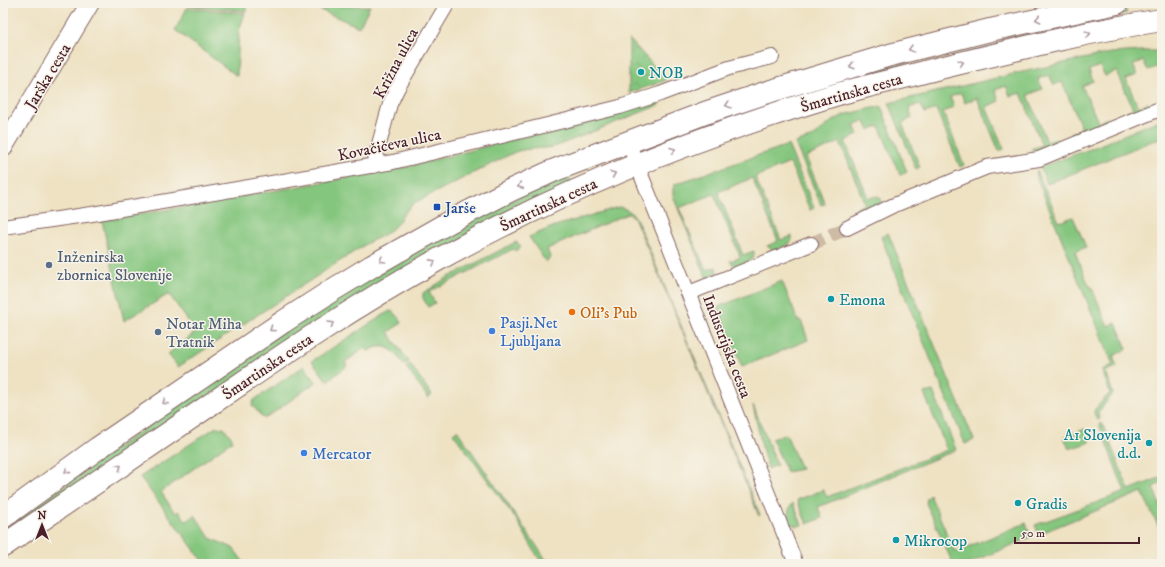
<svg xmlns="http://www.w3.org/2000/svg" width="1165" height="567" viewBox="0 0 1165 567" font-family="'IM FELL DW Pica',serif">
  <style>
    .grass { fill: #84c67e; stroke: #677254 }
    .park { fill: url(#park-crowns); stroke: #677254 }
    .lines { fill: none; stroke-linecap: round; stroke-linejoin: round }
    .minor-tunnel { stroke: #cdbba5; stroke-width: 14; stroke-dasharray: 14 7; stroke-linecap: butt }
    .minor-casing { stroke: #836360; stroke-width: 16 }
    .tertiary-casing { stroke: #836360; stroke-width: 20 }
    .primary-casing { stroke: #836360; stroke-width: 24 }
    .minor { stroke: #fff; stroke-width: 14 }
    .tertiary { stroke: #fff; stroke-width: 18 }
    .primary { stroke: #fff; stroke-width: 22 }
    .oneway { stroke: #ae9aa0 }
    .culture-dot { fill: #0f9aa8; stroke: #f7f3e8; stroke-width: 1.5 }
    .transit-dot { fill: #1a4fb4; stroke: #f7f3e8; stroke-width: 1.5 }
    .service-dot { fill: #5c6f8a; stroke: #f7f3e8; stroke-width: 1.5 }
    .food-dot { fill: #e8710a; stroke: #f7f3e8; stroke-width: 1.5 }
    .shop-dot { fill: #3f7fe0; stroke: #f7f3e8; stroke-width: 1.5 }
    .labels { text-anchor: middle; stroke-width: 3; stroke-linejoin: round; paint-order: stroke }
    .street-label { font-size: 16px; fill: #4a1f2b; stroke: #f7f3e8 }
    .culture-label { font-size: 16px; fill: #0d838f; stroke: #f7f3e8; text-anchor: start }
    .transit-label { font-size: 16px; fill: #164399; stroke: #f7f3e8; text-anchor: start }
    .service-label { font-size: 16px; fill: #4e5e75; stroke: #f7f3e8; text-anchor: start }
    .food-label { font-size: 16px; fill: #c56008; stroke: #f7f3e8; text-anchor: start }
    .shop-label { font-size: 16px; fill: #366cbe; stroke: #f7f3e8; text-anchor: start }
  </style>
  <defs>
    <pattern id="park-crowns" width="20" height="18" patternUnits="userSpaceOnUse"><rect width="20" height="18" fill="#84c67e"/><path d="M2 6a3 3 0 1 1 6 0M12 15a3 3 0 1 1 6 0" fill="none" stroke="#6ea067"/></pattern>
  </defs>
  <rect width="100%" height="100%" fill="#f7f3e8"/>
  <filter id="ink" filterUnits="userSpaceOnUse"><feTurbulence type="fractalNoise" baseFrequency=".025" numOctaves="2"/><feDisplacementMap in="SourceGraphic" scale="8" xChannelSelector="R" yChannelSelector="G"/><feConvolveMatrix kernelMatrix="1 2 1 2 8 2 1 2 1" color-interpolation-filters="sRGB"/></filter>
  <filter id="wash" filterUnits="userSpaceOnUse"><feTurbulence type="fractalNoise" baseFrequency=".012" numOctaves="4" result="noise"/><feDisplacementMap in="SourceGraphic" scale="16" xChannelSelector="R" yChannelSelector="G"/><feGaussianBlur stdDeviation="0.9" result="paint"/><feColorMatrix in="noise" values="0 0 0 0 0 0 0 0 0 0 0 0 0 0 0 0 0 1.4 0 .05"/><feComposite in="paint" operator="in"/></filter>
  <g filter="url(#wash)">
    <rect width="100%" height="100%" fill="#eee2c3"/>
    <g class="grass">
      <polygon points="191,3 271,3 246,4 246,11 189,6"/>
      <polygon points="310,3 338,3 339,6 370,6 359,27 309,5"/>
      <polygon points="187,8 245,13 239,31 237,76 175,30"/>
      <path d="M1126,10L1127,13C1049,29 971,44 894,66C825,87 756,111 687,135L686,132L775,102L866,72L1069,22Z"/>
      <polygon points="1142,51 1162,51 1162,65 1148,70 1143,61 1133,64 1137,75 1126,79 1138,107 1149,103 1150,107 1127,116 1125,115 1123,113 1133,109 1117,71 1105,76 1100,66 1089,70 1093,81 1082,86 1098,122 1108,118 1109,124 1075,137 1071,133 1082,129 1062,82 1054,85 1049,75 1038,79 1042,89 1028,95 1047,142 1057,139 1058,141 1055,146 1035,152 1031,149 1042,145 1021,93 1010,96 1006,86 995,90 999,101 986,107 1004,149 999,151 977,98 965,103 961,93 950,97 954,107 943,112 964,165 960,167 936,109 925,113 920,104 909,108 912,118 902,123 920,167 916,169 889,103 1022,72 1111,53"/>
      <path d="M657,102L659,105L557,146C543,150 529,147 515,152L416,202C405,210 402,218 394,227C387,234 378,238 369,242L178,367L168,354L196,332L169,294L124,321L102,221L403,168Z"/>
      <polygon points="881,106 907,172 900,175 879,126 869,130 864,120 854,125 858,135 845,141 868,198 878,196 881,198 881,202 880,204 859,212 857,210 857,208 865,204 840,142 806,157 825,204 821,205 795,143 813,137 831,122 844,115"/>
      <polygon points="1162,119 1162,137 1047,184 1040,167 1090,149"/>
      <polygon points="788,145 814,208 810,210 790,163 755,177 781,240 792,236 792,240 789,244 776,250 773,250 767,246 778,241 752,178 718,192 743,255 754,251 754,256 751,260 737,266 732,264 730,261 739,258 740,256 714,194 679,208 706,270 716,267 717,272 715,275 709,277 706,277 673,196 673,189 675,184"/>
      <polygon points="1037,170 1059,222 1073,217 1086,247 1075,252 1089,286 1091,286 1108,326 1116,323 1127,349 1113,356 1117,367 1106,371 1113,394 1099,411 1098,414 1100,419 1097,420 1094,413 1095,409 1110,393 1102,370 1113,365 1036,176"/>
      <polygon points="567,174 571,182 3,535 3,531 32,510 106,455 297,322 453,229"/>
      <path d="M619,207C627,209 631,211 636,218L760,515L759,516L672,306L634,217L630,214H627L547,249L550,257L546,262L529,237L555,226Z"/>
      <polygon points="888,233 974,440 965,444 881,237"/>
      <polygon points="516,242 521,246 516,251 513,249 429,292 435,303 428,307 423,298 423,293 447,278"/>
      <polygon points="782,281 798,321 801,320 808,340 742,367 718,307"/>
      <path d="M391,311L397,315L402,323L388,332L409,362L404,365C394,350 386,341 368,351L365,348L345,362L347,366L327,381L312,361L388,312Z"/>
      <polygon points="410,364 432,395 428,398 406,367"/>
      <polygon points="304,366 316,382 266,418 263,418 252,405 254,400"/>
      <polygon points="933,391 956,450 818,507 822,518 807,524 797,500 823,490 827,497 947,450 924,393"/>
      <polygon points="753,405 777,465 768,469 763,452"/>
      <polygon points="1102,423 1129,490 1162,477 1162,483 1153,487 1162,511 1162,534 1142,492 1039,534 1035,525 1125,492 1099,424"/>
      <polygon points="216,427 224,428 232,438 232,441 161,492 175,513 179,511 186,521 195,515 210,538 233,548 245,564 205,564 140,477"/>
      <polygon points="1085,429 1090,442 1069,449 1064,437"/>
      <polygon points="457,430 549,564 542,564 516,519 453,433"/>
      <polygon points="786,434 801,469 787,472 772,439"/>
      <polygon points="930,495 955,552 1026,523 1031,537 968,564 953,564 926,503 927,498"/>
      <path d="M793,503L802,525C788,530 784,512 793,503Z"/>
    </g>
    <polygon class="park" points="629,39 667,80 629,93"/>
  </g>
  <g filter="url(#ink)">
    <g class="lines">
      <polyline class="minor-tunnel" points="811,244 847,228"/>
      <g class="minor-casing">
        <g id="minor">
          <polyline points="628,142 796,564"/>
          <polyline points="373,166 390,104 397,89 448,3"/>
          <polyline points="3,227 92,214 393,162 539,127 620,107 660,94 729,68 772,57"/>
          <polyline points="847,228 892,206 987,167 1039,159 1162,108"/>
          <polyline points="689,293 811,244"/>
        </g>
      </g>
      <g class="tertiary-casing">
        <polyline id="tertiary" points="3,148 90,3"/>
      </g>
      <g class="primary-casing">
        <g id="primary">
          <polyline points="3,517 98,448 283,322 331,291 372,266 453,220 509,191 555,170 705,113 771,91 890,55 990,30 1117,3"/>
          <path d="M3,546C69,501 135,456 201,411C279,357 358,304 441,258C563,190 694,138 828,97C861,87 895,80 928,71C1006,52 1083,32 1162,20"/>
        </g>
      </g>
      <use href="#minor" class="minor"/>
      <use href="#tertiary" class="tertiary"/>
      <use href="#primary" class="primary"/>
    </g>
    <defs><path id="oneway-chevron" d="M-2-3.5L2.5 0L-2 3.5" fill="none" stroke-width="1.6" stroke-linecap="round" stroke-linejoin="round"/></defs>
    <g class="oneway">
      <use href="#oneway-chevron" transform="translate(1038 19) rotate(168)"/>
      <use href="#oneway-chevron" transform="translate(1088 34) rotate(-12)"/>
      <use href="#oneway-chevron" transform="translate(911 49) rotate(165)"/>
      <use href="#oneway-chevron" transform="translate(961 63) rotate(-15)"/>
      <use href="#oneway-chevron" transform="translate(852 66) rotate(163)"/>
      <use href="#oneway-chevron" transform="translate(728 105) rotate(162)"/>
      <use href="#oneway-chevron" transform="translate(673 150) rotate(-21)"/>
      <use href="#oneway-chevron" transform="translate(613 174) rotate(-23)"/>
      <use href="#oneway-chevron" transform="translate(520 186) rotate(155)"/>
      <use href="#oneway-chevron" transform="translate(382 260) rotate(150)"/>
      <use href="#oneway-chevron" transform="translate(433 262) rotate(-29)"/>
      <use href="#oneway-chevron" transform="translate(331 324) rotate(-33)"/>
      <use href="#oneway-chevron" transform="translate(272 329) rotate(146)"/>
      <use href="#oneway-chevron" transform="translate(165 402) rotate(146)"/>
      <use href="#oneway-chevron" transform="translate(119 467) rotate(-34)"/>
      <use href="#oneway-chevron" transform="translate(67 471) rotate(143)"/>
    </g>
  </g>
  <g class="culture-dot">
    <circle cx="641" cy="72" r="4"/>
    <circle cx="831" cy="299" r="4"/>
    <circle cx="1149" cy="443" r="4"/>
    <circle cx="1018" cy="503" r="4"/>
    <circle cx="896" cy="540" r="4"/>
  </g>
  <rect class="transit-dot" x="433" y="203" width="8" height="8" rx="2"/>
  <g class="service-dot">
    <circle cx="49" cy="265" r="4"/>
    <circle cx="158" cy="332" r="4"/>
  </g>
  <circle class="food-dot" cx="572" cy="312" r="4"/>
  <g class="shop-dot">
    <circle cx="492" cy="331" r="4"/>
    <circle cx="304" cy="453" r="4"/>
  </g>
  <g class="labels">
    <g class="street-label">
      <text transform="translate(395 63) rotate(-62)" y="6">Križna ulica</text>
      <text transform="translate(47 76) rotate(-59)" y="6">Jarška cesta</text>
      <text transform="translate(851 92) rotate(-16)" y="6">Šmartinska cesta</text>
      <text transform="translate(389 144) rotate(-12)" y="6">Kovačičeva ulica</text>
      <text transform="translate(548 204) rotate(-25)" y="6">Šmartinska cesta</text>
      <text transform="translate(728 346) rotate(69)" y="6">Industrijska cesta</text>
      <text transform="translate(267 366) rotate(-34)" y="6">Šmartinska cesta</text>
    </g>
    <g class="culture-label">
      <text x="649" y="78">NOB</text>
      <text x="839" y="305">Emona</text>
      <text x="1141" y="440" text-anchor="end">A1 Slovenija<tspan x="1141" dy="18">d.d.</tspan></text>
      <text x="1026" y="509">Gradis</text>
      <text x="904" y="546">Mikrocop</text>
    </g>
    <g class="transit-label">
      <text x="445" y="213">Jarše</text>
    </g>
    <g class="service-label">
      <text x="57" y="262">Inženirska<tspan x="57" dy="18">zbornica Slovenije</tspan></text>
      <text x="166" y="329">Notar Miha<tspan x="166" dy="18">Tratnik</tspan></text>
    </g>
    <g class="food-label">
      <text x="580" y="318">Oli's Pub</text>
    </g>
    <g class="shop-label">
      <text x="500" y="328">Pasji.Net<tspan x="500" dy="18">Ljubljana</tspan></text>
      <text x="312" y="459">Mercator</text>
    </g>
  </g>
  <rect width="1165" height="567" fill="none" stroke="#f7f3e8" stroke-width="16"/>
  <g transform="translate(42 525)" stroke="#f7f3e8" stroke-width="3" paint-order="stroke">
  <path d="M0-3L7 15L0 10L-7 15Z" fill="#4a1f2b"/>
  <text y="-6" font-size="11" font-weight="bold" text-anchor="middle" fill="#4a1f2b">N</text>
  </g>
  <path d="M1015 537v6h124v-6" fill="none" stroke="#4a1f2b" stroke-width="2"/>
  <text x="1021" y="537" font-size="12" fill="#4a1f2b" stroke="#f7f3e8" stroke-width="3" paint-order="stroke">50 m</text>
</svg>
